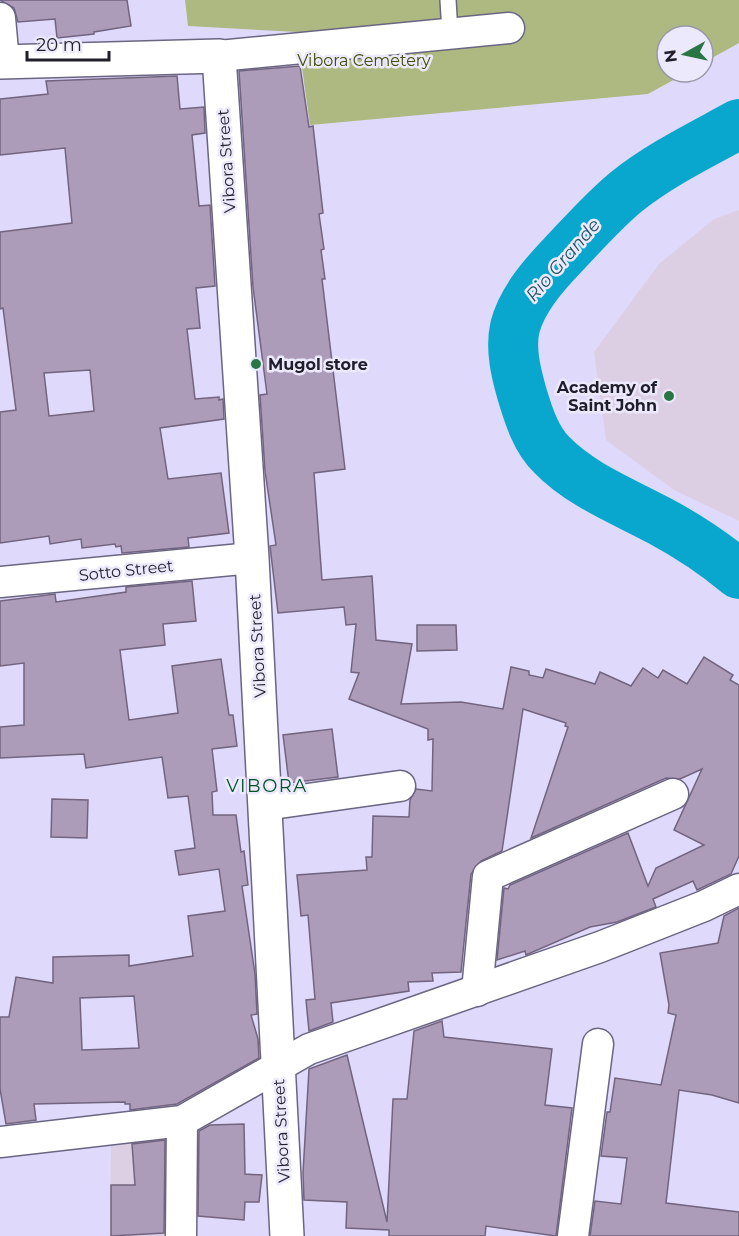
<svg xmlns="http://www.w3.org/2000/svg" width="739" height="1236" viewBox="0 0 739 1236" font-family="Montserrat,sans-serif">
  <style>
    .education { fill: #ddcfe3 }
    .green { fill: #adb981 }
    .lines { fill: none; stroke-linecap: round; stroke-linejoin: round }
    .river { stroke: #09a7cd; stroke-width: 50 }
    .building { fill: #ac9cba; stroke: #72647f; stroke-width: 1.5; fill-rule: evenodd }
    .service-casing { stroke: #6a6582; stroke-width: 18 }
    .minor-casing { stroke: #6a6582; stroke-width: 33 }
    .tertiary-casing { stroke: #6a6582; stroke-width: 36 }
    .service { stroke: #fff; stroke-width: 15 }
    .minor { stroke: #fff; stroke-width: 30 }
    .tertiary { stroke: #fff; stroke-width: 33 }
    .poi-dot { fill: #297645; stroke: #ece9fd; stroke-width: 2 }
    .labels { text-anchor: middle; stroke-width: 5; stroke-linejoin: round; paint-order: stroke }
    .park-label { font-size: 16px; fill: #434e03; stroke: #ece9fd }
    .street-label { font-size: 16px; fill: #201e2a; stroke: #ece9fd }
    .poi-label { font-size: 16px; font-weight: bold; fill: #201e2a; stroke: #ece9fd; text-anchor: start }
    .water-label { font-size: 18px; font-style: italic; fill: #225667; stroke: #ece9fd }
    .neighbourhood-label { font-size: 18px; letter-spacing: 1.5px; fill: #025328; stroke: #ece9fd }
  </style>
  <rect width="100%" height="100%" fill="#dfdafb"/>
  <g class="education">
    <polygon points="739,210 739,521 674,490 606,440 594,352 659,264 714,219"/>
    <polygon points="176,1128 176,1236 110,1236 111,1134"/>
  </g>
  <polygon class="green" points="185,0 739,0 739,43 703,63 703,36 667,36 667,72 688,72 648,94 310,125 297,32 188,26"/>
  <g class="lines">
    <path class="river" d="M739,124C701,145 661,164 626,192C603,211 583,234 562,256C543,276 522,300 515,327C510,349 516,373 522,394C528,414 536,440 552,455C581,485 623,501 660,521C688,536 715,554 739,574"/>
  </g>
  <g class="building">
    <polygon points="0,0 127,0 131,26 94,32 94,34 57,38 55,19 18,22 14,8"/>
    <polygon points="300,66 309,127 313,126 323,213 319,214 324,249 321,250 325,279 322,279 345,469 314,473 322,580 372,576 376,640 412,644 401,704 461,702 503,709 511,667 529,671 529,675 543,678 546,669 595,684 600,672 631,686 643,668 658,678 663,670 687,684 704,657 733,675 730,680 739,685 739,856 731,874 697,890 693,881 653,899 656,907 617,922 590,927 526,955 525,951 497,960 504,888 508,889 510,885 628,833 648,886 656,868 704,845 674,830 702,769 680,779 666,778 531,838 568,727 565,726 566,723 523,709 502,851 481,861 471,874 461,972 432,973 433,981 408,982 409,991 331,1003 333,1022 309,1031 306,1000 315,999 308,915 301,916 297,875 367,870 366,857 372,857 373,816 409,817 410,800 416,789 432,791 433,739 428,740 428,729 349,699 359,673 351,672 356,624 346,625 344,607 278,613 270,546 276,545 265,471 260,395 267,394 253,287 239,71"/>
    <path d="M177,76L180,109L204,107L205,133L192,135L199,206L210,205L215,286L196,288L200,328L187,329L195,399L219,397V400L223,399L224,419L160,428L168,479L221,473L229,533L188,538L189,547L122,553L121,546L116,547L115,544L82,548L81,539L50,544L49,536L0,543V412L16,410L3,308L0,309V232L72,223L65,148L0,155V99L48,94L46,81ZM90,370L94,411L49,416L44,373Z"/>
    <path d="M192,581L196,621L163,624L165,645L120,650L129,720L178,713L172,666L221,659L229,715H233L237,746L212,749L217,791L212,792L213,815H236L241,852L244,851L248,885L242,886L255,974L257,1014L251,1015L258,1039L259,1058L177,1104L130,1110V1104H125V1102L34,1104L36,1120L6,1124L0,1089V1017H9L16,977L53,983V957L129,955V966L193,956L188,916L225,911L219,869L179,875L175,851L195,848L188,796L168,798L162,757L86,768L84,754L0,758V727L24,725V663L0,666V601L55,594L56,602L126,592V587ZM134,996L139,1048L82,1050L80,998Z"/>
    <polygon points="417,625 456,625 457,650 417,651"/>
    <polygon points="332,729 338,777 289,783 283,735"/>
    <polygon points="52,799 88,800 87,838 51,837"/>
    <polygon points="739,908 739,1103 712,1095 679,1090 666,1203 739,1212 739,1236 590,1236 595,1201 621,1204 627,1158 601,1156 607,1112 610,1112 615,1078 661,1085 676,1015 668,1013 669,1005 660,953 718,943 724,916"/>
    <polygon points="442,1021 444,1037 552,1049 545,1105 572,1108 556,1236 486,1226 485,1236 389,1236 389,1230 346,1228 347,1202 304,1200 303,1173 309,1069 347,1055 387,1222 393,1099 407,1099 414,1031"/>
    <polygon points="244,1124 245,1174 262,1175 259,1202 245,1202 244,1220 198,1216 199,1131 210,1125"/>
    <polygon points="165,1140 164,1233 111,1236 111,1185 135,1185 132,1144"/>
  </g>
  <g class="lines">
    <g class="service-casing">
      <polyline id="service" points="448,0 450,33"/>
    </g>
    <g class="minor-casing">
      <g id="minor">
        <polyline points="0,18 4,62"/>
        <polyline points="219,56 509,28"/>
        <polyline points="0,582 252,558"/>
        <polyline points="265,805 400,786"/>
        <polyline points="477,991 488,876 673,794"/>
        <polyline points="0,1142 182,1121 309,1049 600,947 704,906 739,889"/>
        <polyline points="181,1236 182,1121"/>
        <polyline points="573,1236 598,1044"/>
      </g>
    </g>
    <g class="tertiary-casing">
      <polyline id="tertiary" points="0,62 219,56 252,558 287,1236"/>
    </g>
    <use href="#service" class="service"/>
    <use href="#minor" class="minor"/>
    <use href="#tertiary" class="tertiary"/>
  </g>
  <g class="poi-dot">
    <circle cx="256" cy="364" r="6"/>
    <circle cx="669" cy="396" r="6"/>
  </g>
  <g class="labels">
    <g class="park-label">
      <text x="364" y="66">Vibora Cemetery</text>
    </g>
    <g class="street-label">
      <text transform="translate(226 161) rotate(-94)" y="6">Vibora Street</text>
      <text transform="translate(126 570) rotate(-6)" y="6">Sotto Street</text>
      <text transform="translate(257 646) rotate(-93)" y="6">Vibora Street</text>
      <text transform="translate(281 1131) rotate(-93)" y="6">Vibora Street</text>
    </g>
    <g class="poi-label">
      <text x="268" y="370">Mugol store</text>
      <text x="657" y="393" text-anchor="end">Academy of<tspan x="657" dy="18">Saint John</tspan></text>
    </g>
    <g class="water-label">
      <text transform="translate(563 260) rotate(-49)" y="6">Rio Grande</text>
    </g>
    <g class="neighbourhood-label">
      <text x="267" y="792">VIBORA</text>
    </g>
  </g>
  <g transform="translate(685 54) rotate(262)"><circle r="28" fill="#ece9fd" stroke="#9a98a9" stroke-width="1.5"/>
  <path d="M0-4.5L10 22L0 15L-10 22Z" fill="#297645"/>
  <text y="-9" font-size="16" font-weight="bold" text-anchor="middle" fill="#201e2a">N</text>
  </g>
  <path d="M27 51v9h82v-9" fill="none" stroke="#201e2a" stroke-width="3"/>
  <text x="36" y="51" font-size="18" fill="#201e2a" stroke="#ece9fd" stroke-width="4.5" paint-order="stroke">20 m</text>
</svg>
